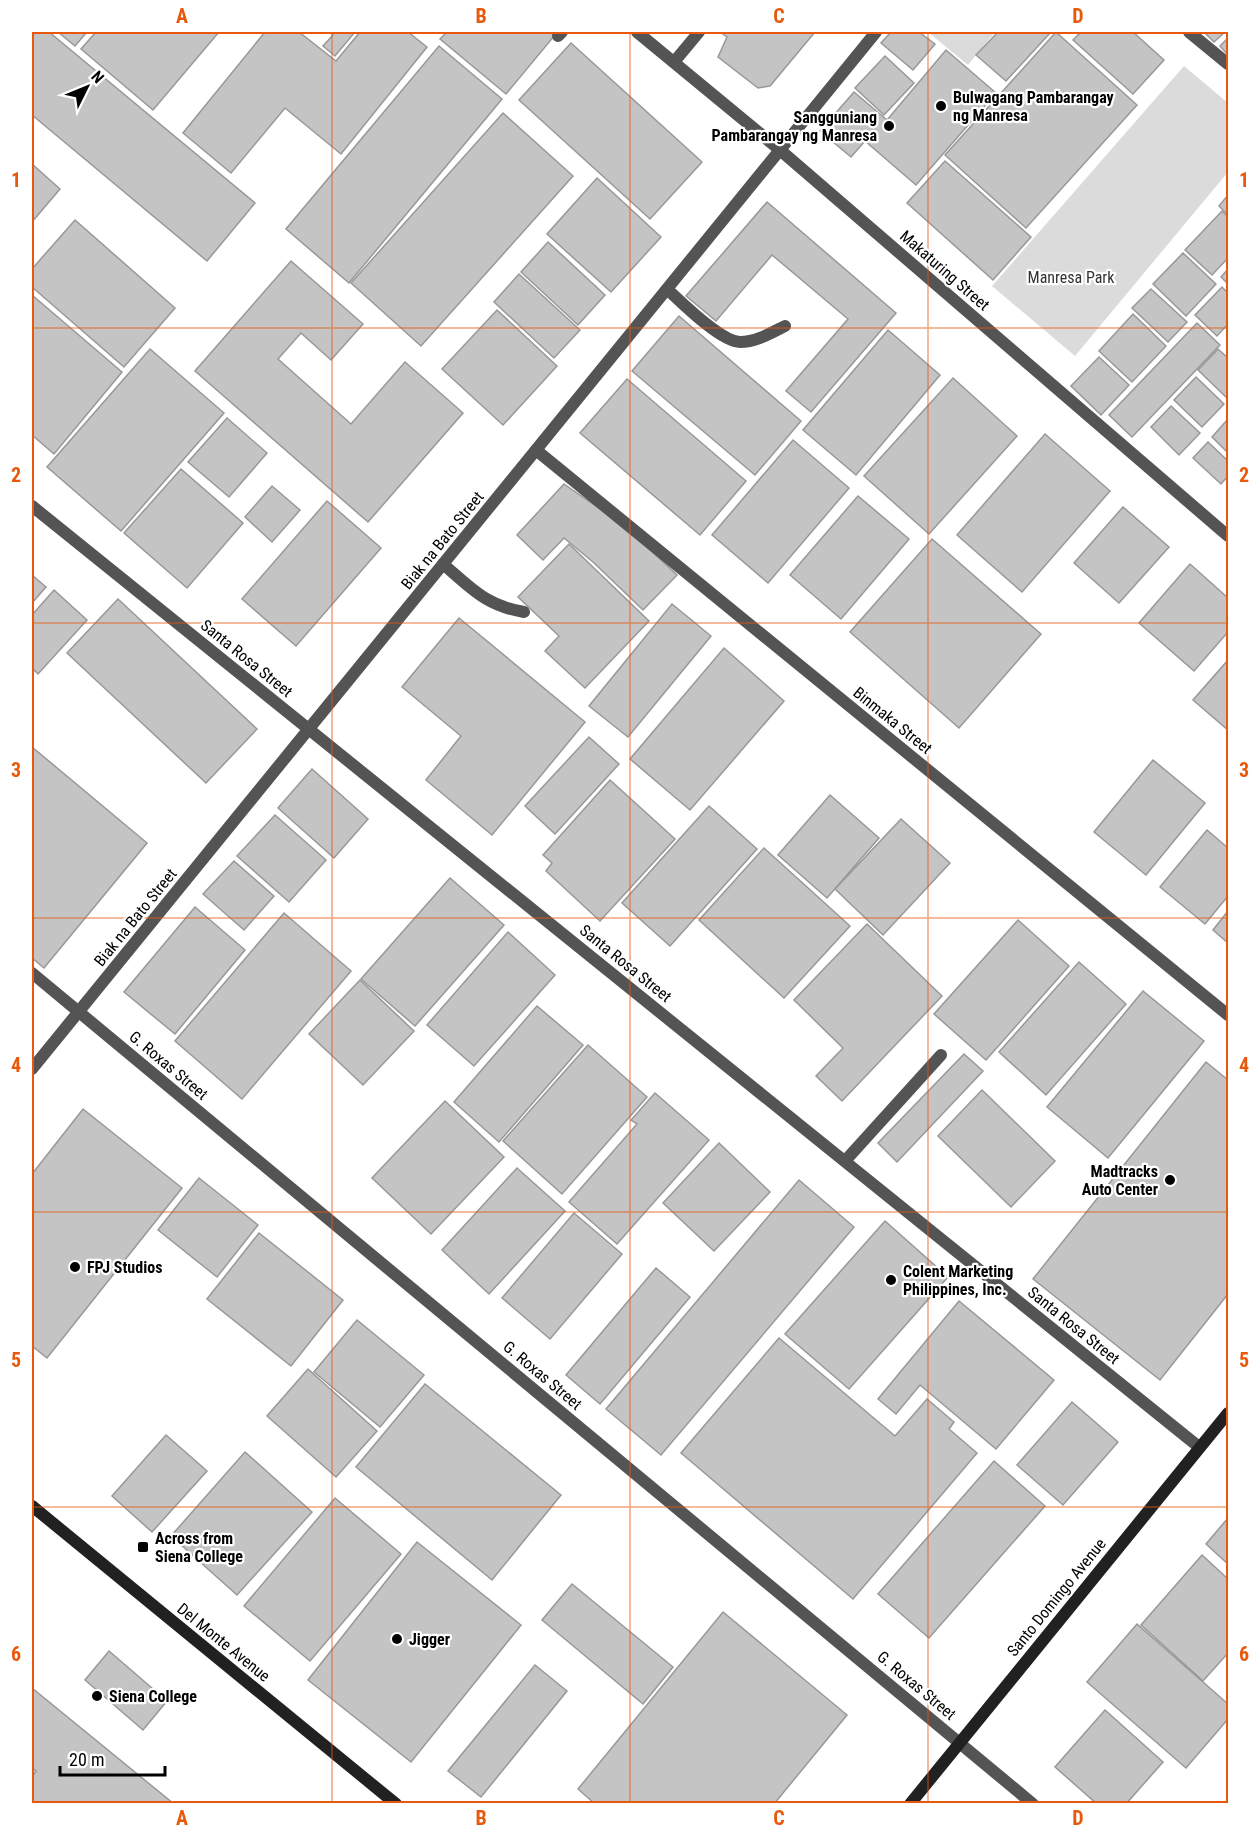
<svg xmlns="http://www.w3.org/2000/svg" width="1260" height="1835" viewBox="0 0 1260 1835" font-family="'Roboto Condensed',sans-serif">
  <style>
    .green { fill: #dbdbdb }
    .building { fill: #c4c4c4; stroke: #989898; stroke-width: 1.5 }
    .lines { fill: none; stroke-linecap: round; stroke-linejoin: round }
    .service { stroke: #545454; stroke-width: 12 }
    .minor { stroke: #545454; stroke-width: 12 }
    .secondary { stroke: #212121; stroke-width: 12 }
    .grid { fill: none; stroke: #e8590c; stroke-width: 1.5; stroke-opacity: 0.55 }
    .poi-dot { fill: #000; stroke: #fff; stroke-width: 2 }
    .labels { text-anchor: middle; stroke-width: 4.5; stroke-linejoin: round; paint-order: stroke }
    .poi-label { font-size: 16px; font-weight: bold; fill: #000; stroke: #fff; text-anchor: start }
    .street-label { font-size: 16px; fill: #000; stroke: #fff }
    .park-label { font-size: 16px; fill: #323232; stroke: #fff }
    .neatline { fill: none; stroke: #e8590c; stroke-width: 2 }
    .grid-label { font-size: 20px; text-anchor: middle; font-weight: bold; fill: #e8590c }
  </style>
  <rect width="100%" height="100%" fill="#fff"/>
  <g class="green">
    <polygon points="928,32 995,32 968,65"/>
    <polygon points="1184,66 1228,103 1228,172 1075,356 992,286"/>
  </g>
  <g class="building">
    <polygon points="32,32 49,32 255,203 207,261 32,115"/>
    <polygon points="58,32 87,32 75,46"/>
    <polygon points="96,32 219,32 153,110 81,49"/>
    <polygon points="265,32 299,32 336,61 360,32 408,32 427,47 341,154 285,108 231,173 183,133"/>
    <polygon points="329,32 355,32 335,56 323,46 333,35"/>
    <polygon points="447,32 550,32 555,35 506,94 440,39"/>
    <polygon points="720,32 815,32 770,86 758,88 718,57 727,37"/>
    <polygon points="891,32 919,32 935,44 913,70 881,43"/>
    <polygon points="998,32 1051,32 1006,81 976,55"/>
    <polygon points="1056,32 1137,105 1026,228 945,155"/>
    <polygon points="1081,32 1133,32 1164,60 1133,94 1073,40"/>
    <polygon points="1204,32 1225,32 1214,42"/>
    <polygon points="1228,38 1228,55 1220,46"/>
    <polygon points="571,43 702,162 650,219 519,100"/>
    <polygon points="439,46 502,99 349,283 286,229"/>
    <polygon points="946,50 996,93 916,185 865,141 851,157 820,131 854,92 887,120"/>
    <polygon points="885,56 914,83 884,115 855,88"/>
    <polygon points="503,113 573,176 421,346 351,283"/>
    <polygon points="945,161 1031,237 993,280 907,203"/>
    <polygon points="32,164 60,189 32,222"/>
    <polygon points="597,178 661,237 611,292 547,234"/>
    <polygon points="1228,195 1228,215 1219,206"/>
    <polygon points="767,202 896,313 811,412 786,391 848,319 772,255 716,321 686,296"/>
    <polygon points="1222,211 1228,217 1228,258 1212,275 1185,250"/>
    <polygon points="75,220 175,308 124,367 32,287 32,269"/>
    <polygon points="548,242 605,295 578,325 521,272"/>
    <polygon points="1183,253 1216,284 1186,316 1153,284"/>
    <polygon points="291,261 363,324 331,360 301,333 278,359 351,424 405,362 463,413 368,522 195,371"/>
    <polygon points="1228,269 1228,284 1221,277"/>
    <polygon points="519,274 580,330 554,358 494,302"/>
    <polygon points="1222,287 1228,293 1228,324 1217,336 1195,315"/>
    <polygon points="1151,289 1187,322 1168,342 1132,308"/>
    <polygon points="32,295 122,372 54,454 32,435"/>
    <polygon points="497,310 557,366 503,425 442,369"/>
    <polygon points="1133,314 1166,346 1132,382 1099,351"/>
    <polygon points="679,316 801,421 755,475 632,371"/>
    <polygon points="1197,323 1220,345 1132,437 1109,415"/>
    <polygon points="888,330 940,375 856,475 803,430"/>
    <polygon points="150,349 224,413 121,531 47,467"/>
    <polygon points="1218,349 1228,358 1228,396 1227,398 1198,370"/>
    <polygon points="1099,357 1129,385 1101,415 1071,386"/>
    <polygon points="1196,377 1224,404 1202,427 1174,400"/>
    <polygon points="953,378 1017,436 929,534 864,476"/>
    <polygon points="627,379 746,481 700,535 580,433"/>
    <polygon points="1171,406 1200,433 1179,455 1151,427"/>
    <polygon points="227,418 267,453 229,497 188,462"/>
    <polygon points="1228,419 1228,453 1212,437"/>
    <polygon points="1045,434 1110,491 1022,592 957,535"/>
    <polygon points="793,440 849,488 768,583 712,535"/>
    <polygon points="1208,442 1228,461 1228,476 1221,484 1193,458"/>
    <polygon points="181,469 243,523 187,588 124,533"/>
    <polygon points="564,484 626,527 677,575 643,610 593,562 564,538 543,560 517,535"/>
    <polygon points="272,486 300,510 272,542 245,517"/>
    <polygon points="858,496 909,539 841,619 790,575"/>
    <polygon points="327,501 381,548 296,646 242,599"/>
    <polygon points="1123,507 1169,547 1119,603 1074,563"/>
    <polygon points="932,539 1041,634 959,728 850,632"/>
    <polygon points="569,544 649,621 585,688 545,651 559,636 518,597"/>
    <polygon points="1190,564 1228,598 1228,632 1194,671 1139,623"/>
    <polygon points="32,575 46,587 32,603"/>
    <polygon points="54,590 87,620 38,674 32,668 32,615"/>
    <polygon points="118,599 257,729 206,783 67,653"/>
    <polygon points="672,604 711,636 628,737 589,706"/>
    <polygon points="459,618 585,722 492,835 426,780 461,736 402,687"/>
    <polygon points="724,648 784,701 690,810 630,759"/>
    <polygon points="1228,660 1228,730 1193,700"/>
    <polygon points="589,737 619,764 555,834 525,806"/>
    <polygon points="32,747 147,843 44,968 32,958"/>
    <polygon points="1153,760 1205,803 1146,875 1094,832"/>
    <polygon points="312,769 368,819 334,858 278,808"/>
    <polygon points="610,780 675,839 600,921 546,871 552,863 543,855"/>
    <polygon points="830,795 879,838 827,898 778,855"/>
    <polygon points="709,806 757,849 670,946 622,903"/>
    <polygon points="275,815 326,860 289,902 237,856"/>
    <polygon points="901,819 950,863 883,935 835,889"/>
    <polygon points="1207,830 1228,848 1228,896 1205,924 1160,887"/>
    <polygon points="764,848 850,926 784,998 699,920"/>
    <polygon points="234,861 274,896 244,930 203,894"/>
    <polygon points="450,878 504,925 415,1026 361,979"/>
    <polygon points="195,907 245,950 175,1034 124,992"/>
    <polygon points="1228,911 1228,943 1213,930"/>
    <polygon points="284,913 351,971 242,1099 175,1041"/>
    <polygon points="1018,920 1069,966 986,1060 934,1014"/>
    <polygon points="867,924 942,996 842,1101 816,1076 843,1048 794,1000"/>
    <polygon points="508,932 555,975 474,1066 427,1025"/>
    <polygon points="1079,962 1126,1004 1046,1095 999,1052"/>
    <polygon points="360,980 414,1031 363,1085 309,1034"/>
    <polygon points="1143,991 1204,1041 1108,1158 1047,1107"/>
    <polygon points="537,1006 583,1045 499,1142 454,1102"/>
    <polygon points="588,1045 647,1097 562,1194 503,1141"/>
    <polygon points="964,1054 983,1071 897,1162 878,1143"/>
    <polygon points="1206,1062 1228,1080 1228,1294 1160,1380 1033,1279"/>
    <polygon points="982,1090 1055,1161 1011,1207 938,1136"/>
    <polygon points="655,1093 709,1140 617,1244 569,1202 637,1124 631,1120"/>
    <polygon points="445,1101 504,1157 431,1234 372,1178"/>
    <polygon points="83,1109 182,1188 47,1358 32,1346 32,1174"/>
    <polygon points="719,1143 770,1192 714,1251 663,1203"/>
    <polygon points="517,1168 565,1211 489,1294 442,1250"/>
    <polygon points="199,1178 258,1225 217,1277 158,1230"/>
    <polygon points="799,1180 854,1227 661,1455 606,1409"/>
    <polygon points="574,1213 622,1254 550,1339 502,1298"/>
    <polygon points="885,1221 948,1277 849,1389 785,1334"/>
    <polygon points="259,1233 343,1300 291,1366 207,1299"/>
    <polygon points="656,1268 690,1297 600,1404 566,1375"/>
    <polygon points="959,1301 1054,1380 996,1449 920,1385 896,1414 878,1399"/>
    <polygon points="357,1320 424,1375 380,1427 314,1372"/>
    <polygon points="779,1338 895,1436 927,1399 954,1422 949,1429 977,1453 853,1599 681,1453"/>
    <polygon points="308,1369 377,1431 336,1477 267,1416"/>
    <polygon points="425,1384 561,1495 492,1580 356,1467"/>
    <polygon points="1072,1402 1118,1442 1063,1505 1017,1465"/>
    <polygon points="166,1435 207,1471 152,1532 112,1496"/>
    <polygon points="245,1452 312,1512 237,1595 171,1536"/>
    <polygon points="994,1461 1045,1506 929,1638 878,1594"/>
    <polygon points="335,1498 401,1554 310,1661 244,1606"/>
    <polygon points="1228,1518 1228,1564 1206,1544"/>
    <polygon points="417,1542 521,1625 411,1762 308,1680"/>
    <polygon points="1202,1555 1228,1579 1228,1653 1203,1681 1141,1625"/>
    <polygon points="572,1584 673,1667 643,1704 542,1620"/>
    <polygon points="723,1612 847,1715 774,1804 595,1804 578,1789"/>
    <polygon points="1137,1624 1228,1704 1228,1719 1186,1768 1087,1682"/>
    <polygon points="109,1651 167,1701 143,1730 85,1680"/>
    <polygon points="535,1665 567,1691 481,1797 448,1771"/>
    <polygon points="32,1688 174,1804 32,1804 32,1777 36,1771 32,1768"/>
    <polygon points="1105,1710 1163,1762 1126,1804 1097,1804 1055,1767"/>
  </g>
  <g class="lines">
    <g class="service">
      <polyline points="558,36 562,32"/>
      <path d="M667,289C682,303 721,342 740,342C756,342 771,333 785,326"/>
      <path d="M443,564C471,588 486,606 524,612"/>
      <polyline points="845,1161 941,1055"/>
    </g>
    <g class="minor">
      <polyline points="637,32 780,150 1228,536"/>
      <polyline points="1189,32 1228,64"/>
      <polyline points="674,62 699,32"/>
      <polyline points="536,450 1228,1015"/>
      <polyline points="32,506 1199,1447"/>
      <polyline points="32,973 1033,1804"/>
      <polyline points="32,1069 876,32"/>
    </g>
    <g class="secondary">
      <polyline points="32,1506 396,1804"/>
      <polyline points="910,1804 1228,1413"/>
    </g>
  </g>
  <path class="grid" d="M332,32V1804M630,32V1804M928,32V1804M32,328H1228M32,623H1228M32,918H1228M32,1212H1228M32,1507H1228"/>
  <g class="poi-dot">
    <circle cx="941" cy="106" r="6"/>
    <circle cx="889" cy="126" r="6"/>
    <circle cx="1170" cy="1180" r="6"/>
    <circle cx="75" cy="1267" r="6"/>
    <circle cx="891" cy="1280" r="6"/>
    <rect x="137" y="1541" width="12" height="12" rx="3"/>
    <circle cx="397" cy="1639" r="6"/>
    <circle cx="97" cy="1696" r="6"/>
  </g>
  <g class="labels">
    <g class="poi-label">
      <text x="953" y="103">Bulwagang Pambarangay<tspan x="953" dy="18">ng Manresa</tspan></text>
      <text x="877" y="123" text-anchor="end">Sangguniang<tspan x="877" dy="18">Pambarangay ng Manresa</tspan></text>
      <text x="1158" y="1177" text-anchor="end">Madtracks<tspan x="1158" dy="18">Auto Center</tspan></text>
      <text x="87" y="1273">FPJ Studios</text>
      <text x="903" y="1277">Colent Marketing<tspan x="903" dy="18">Philippines, Inc.</tspan></text>
      <text x="155" y="1544">Across from<tspan x="155" dy="18">Siena College</tspan></text>
      <text x="409" y="1645">Jigger</text>
      <text x="109" y="1702">Siena College</text>
    </g>
    <g class="street-label">
      <text transform="translate(945 270) rotate(41)" y="6">Makaturing Street</text>
      <text transform="translate(442 540) rotate(-51)" y="6">Biak na Bato Street</text>
      <text transform="translate(247 658) rotate(39)" y="6">Santa Rosa Street</text>
      <text transform="translate(893 720) rotate(39)" y="6">Binmaka Street</text>
      <text transform="translate(135 917) rotate(-51)" y="6">Biak na Bato Street</text>
      <text transform="translate(626 963) rotate(39)" y="6">Santa Rosa Street</text>
      <text transform="translate(169 1065) rotate(40)" y="6">G. Roxas Street</text>
      <text transform="translate(1074 1325) rotate(39)" y="6">Santa Rosa Street</text>
      <text transform="translate(543 1375) rotate(40)" y="6">G. Roxas Street</text>
      <text transform="translate(1056 1597) rotate(-51)" y="6">Santo Domingo Avenue</text>
      <text transform="translate(224 1642) rotate(39)" y="6">Del Monte Avenue</text>
      <text transform="translate(917 1685) rotate(40)" y="6">G. Roxas Street</text>
    </g>
    <g class="park-label">
      <text x="1071" y="283">Manresa Park</text>
    </g>
  </g>
  <rect width="1260" height="1835" fill="none" stroke="#ffffff" stroke-width="66"/>
  <g transform="translate(87 87) rotate(47)" stroke="#ffffff" stroke-width="4.5" paint-order="stroke">
  <path d="M0-4.5L10 22L0 15L-10 22Z" fill="#000000"/>
  <text y="-9" font-size="16" font-weight="bold" text-anchor="middle" fill="#000000">N</text>
  </g>
  <path d="M60 1766v9h105v-9" fill="none" stroke="#000000" stroke-width="3"/>
  <text x="69" y="1766" font-size="18" fill="#000000" stroke="#ffffff" stroke-width="4.5" paint-order="stroke">20 m</text>
  <rect x="33" y="33" width="1194" height="1769" class="neatline"/>
  <g class="grid-label">
    <text x="182" y="23">A</text>
    <text x="481" y="23">B</text>
    <text x="779" y="23">C</text>
    <text x="1078" y="23">D</text>
    <text x="16" y="187">1</text>
    <text x="1244" y="187">1</text>
    <text x="16" y="482">2</text>
    <text x="1244" y="482">2</text>
    <text x="16" y="777">3</text>
    <text x="1244" y="777">3</text>
    <text x="16" y="1072">4</text>
    <text x="1244" y="1072">4</text>
    <text x="16" y="1367">5</text>
    <text x="1244" y="1367">5</text>
    <text x="16" y="1661">6</text>
    <text x="1244" y="1661">6</text>
    <text x="182" y="1825">A</text>
    <text x="481" y="1825">B</text>
    <text x="779" y="1825">C</text>
    <text x="1078" y="1825">D</text>
  </g>
</svg>
